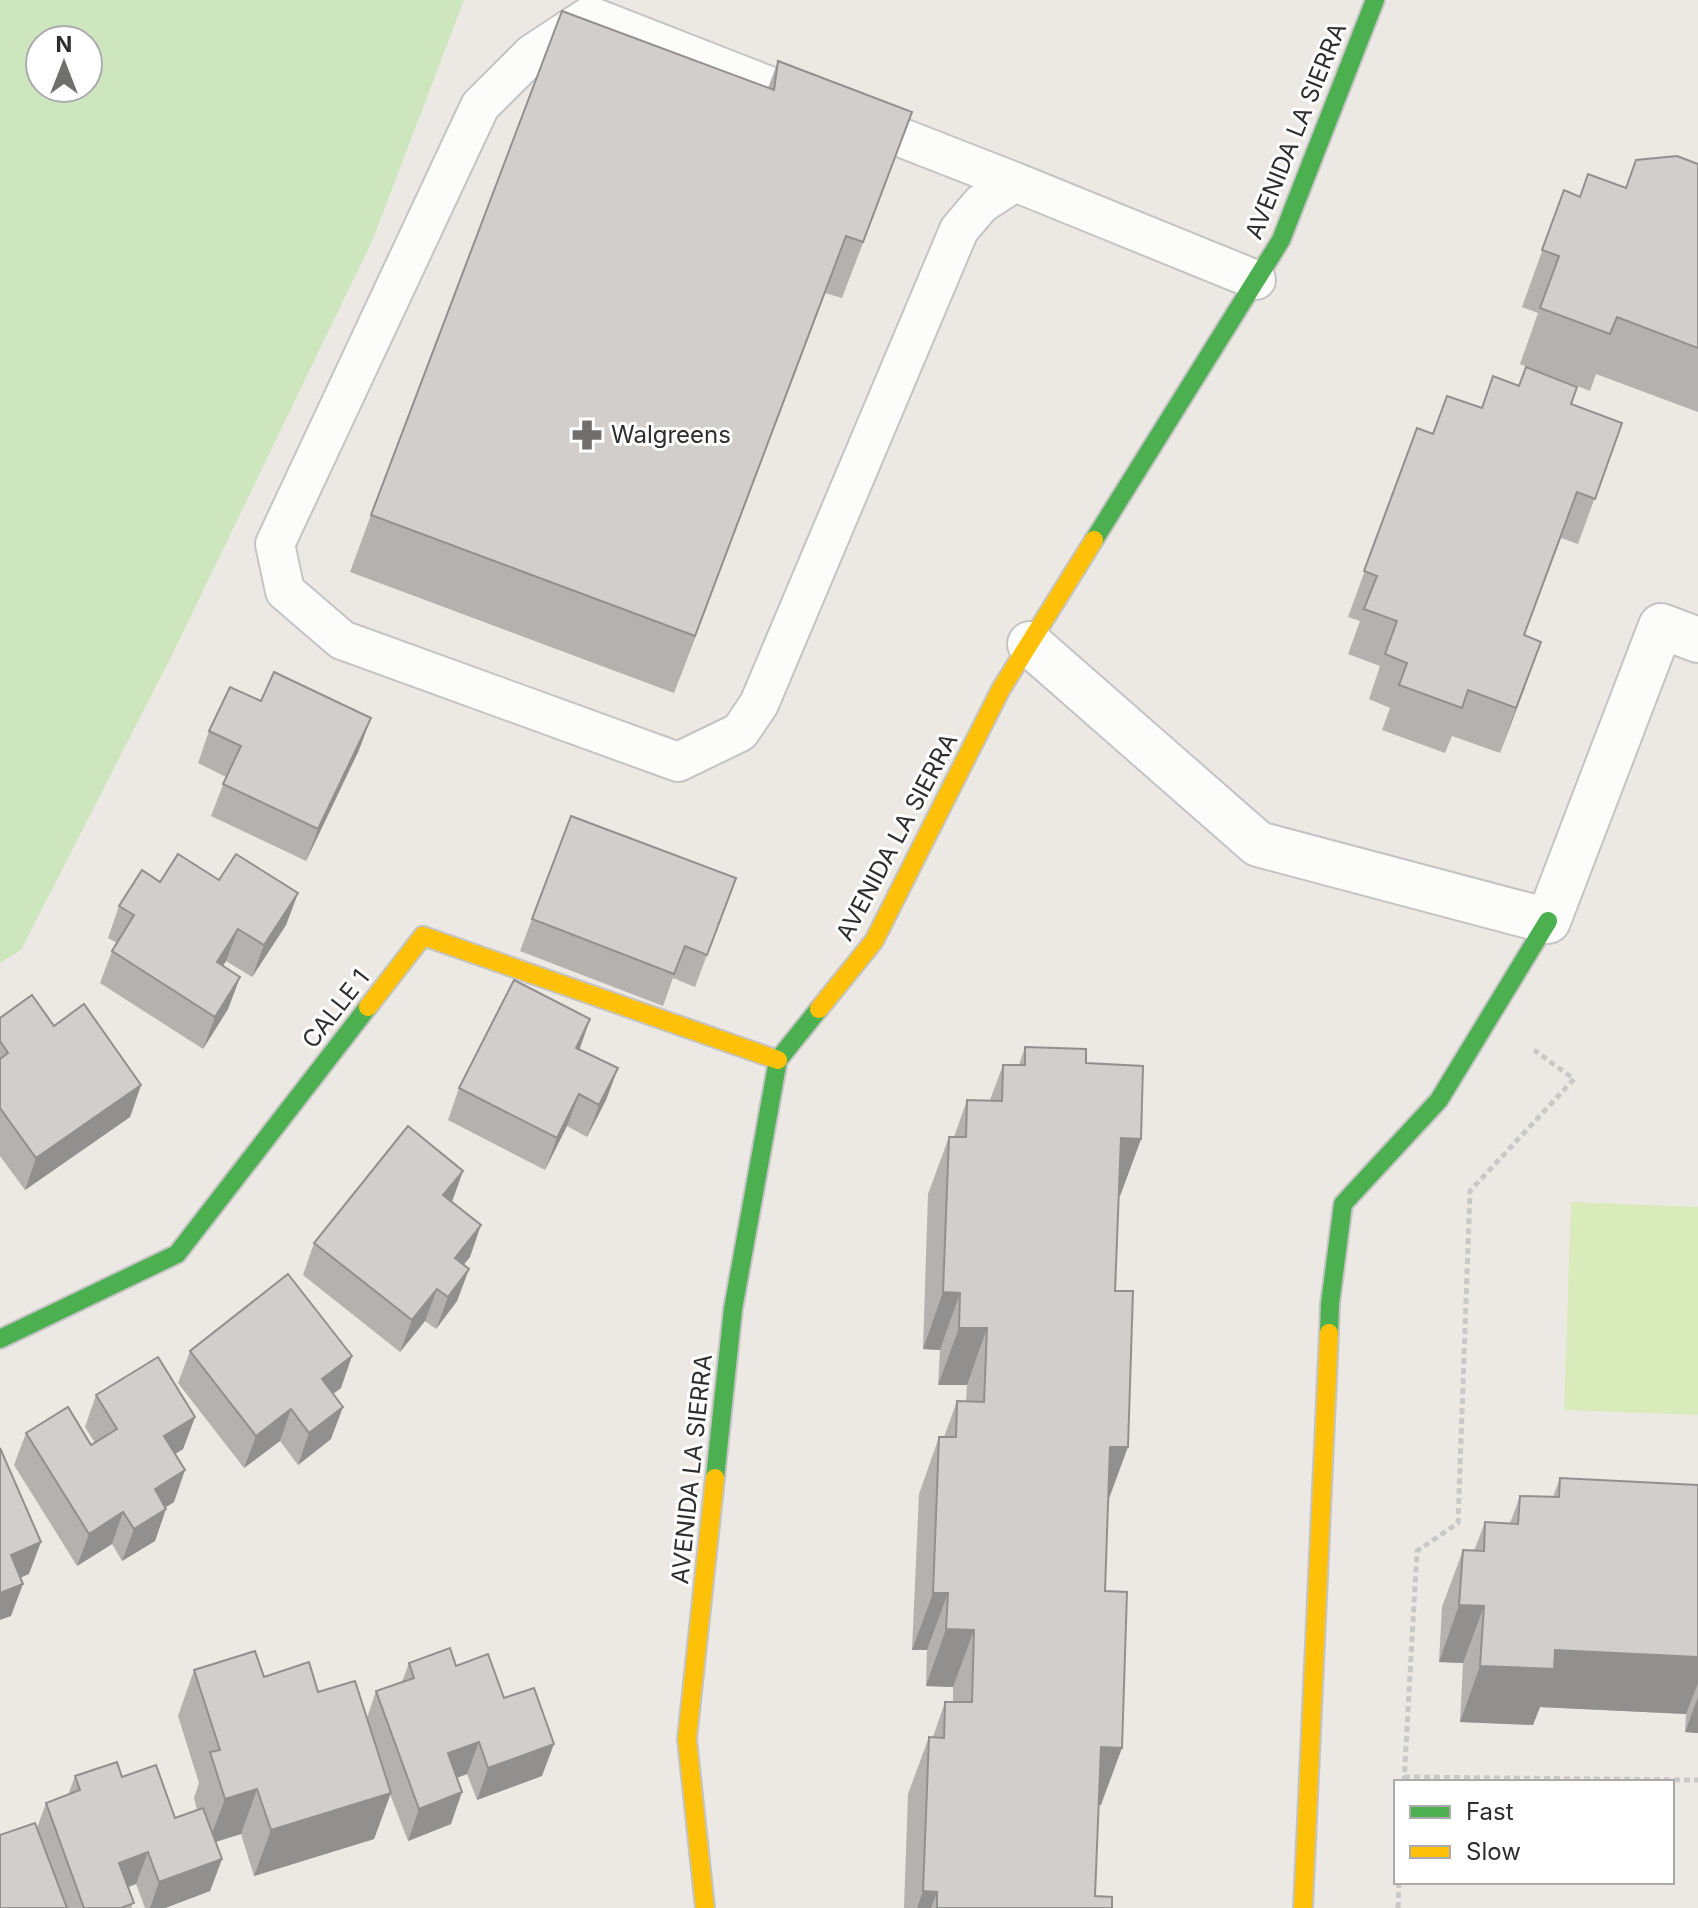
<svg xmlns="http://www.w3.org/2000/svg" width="1698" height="1908" viewBox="0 0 1698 1908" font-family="Inter,sans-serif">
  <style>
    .green { fill: #cee6be; fill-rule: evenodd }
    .pitch { fill: #d9eabb }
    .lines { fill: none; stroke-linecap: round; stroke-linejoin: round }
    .lane-casing { stroke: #c5c4c5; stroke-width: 42 }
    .street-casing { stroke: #c5c4c5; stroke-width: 48 }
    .fast-casing { stroke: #c5c4c5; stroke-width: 22 }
    .slow-casing { stroke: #c5c4c5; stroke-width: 22 }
    .path { stroke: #c9c9c8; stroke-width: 5; stroke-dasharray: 6 4; stroke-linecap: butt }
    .lane { stroke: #fcfcfb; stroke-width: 38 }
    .street { stroke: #fcfcfb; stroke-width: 44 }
    .fast { stroke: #4caf50; stroke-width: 18 }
    .slow { stroke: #ffc107; stroke-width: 18 }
    .wall { fill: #b4b1af }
    .shaded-wall { fill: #92908e }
    .building { fill: #d1cecb; stroke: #92908e; stroke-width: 2 }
    .labels { text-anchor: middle; stroke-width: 6; stroke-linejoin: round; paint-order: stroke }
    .street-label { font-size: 24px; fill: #2e2e2e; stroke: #fff }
    .poi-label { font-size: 24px; fill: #2e2e2e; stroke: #fff; text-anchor: start }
  </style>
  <rect width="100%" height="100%" fill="#ece8e4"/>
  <path class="green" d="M0,0H464L373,239L173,653L21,950L0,963ZM40,40H88V88H40Z"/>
  <polygon class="pitch" points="1571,1202 1698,1207 1698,1415 1564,1410"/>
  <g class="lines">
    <g class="lane-casing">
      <polyline id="lane" points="1015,182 590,16 532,54 480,106 275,544 285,591 342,640 678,762 740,732 759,704 959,230 981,204 1015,182 1256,280"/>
    </g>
    <g class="street-casing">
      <polyline id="street" points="1030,644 1258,844 1548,921 1661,626 1698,640"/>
    </g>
    <g class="fast-casing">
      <g id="fast">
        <polyline points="1094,540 1281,240 1375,0"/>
        <polyline points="1329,1333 1330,1304 1343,1204 1439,1100 1548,921"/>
        <polyline points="0,1339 177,1254 368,1007"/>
        <polyline points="715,1478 733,1309 778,1060 819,1009"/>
      </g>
    </g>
    <g class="slow-casing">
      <g id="slow">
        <polyline points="368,1007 423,936 778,1060"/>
        <polyline points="819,1009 874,941 1001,689 1094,540"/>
        <polyline points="705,1908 687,1739 715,1478"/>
        <polyline points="1303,1908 1329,1333"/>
      </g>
    </g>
    <g class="path">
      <polyline points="1404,1777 1698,1780"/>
      <polyline points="1404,1782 1417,1551 1458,1523 1470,1191 1574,1079 1534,1050"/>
      <polyline points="1398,1908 1399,1882"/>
    </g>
    <use href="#lane" class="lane"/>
    <use href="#street" class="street"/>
    <use href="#fast" class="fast"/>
    <use href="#slow" class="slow"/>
  </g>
  <g class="wall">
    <polygon points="778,61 912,112 842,298 825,293 674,693 350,572 371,515 768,88"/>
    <polygon points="1698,164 1698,412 1596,374 1590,391 1520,364 1538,313 1522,307 1564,190 1580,197 1626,188"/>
    <polygon points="1571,404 1622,423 1578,544 1561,538 1524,635 1525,687 1500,753 1452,736 1445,753 1382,730 1390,708 1369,699 1380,666 1348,654 1360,621 1348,617 1417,428 1433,434 1482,408"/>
    <polygon points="209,731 359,750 306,861 211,816 226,777 198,763"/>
    <polygon points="736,878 695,987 673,978 663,1006 520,951 532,919"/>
    <polygon points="219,880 298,893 286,925 252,977 226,961 223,966 240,977 228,1009 203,1049 100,983 112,951 117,943 108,938 119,906 160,882"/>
    <polygon points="0,1018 54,1026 141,1085 130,1117 25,1190 0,1156"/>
    <polygon points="590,1019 579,1049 618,1068 606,1100 587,1137 567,1126 545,1170 448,1120 459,1088"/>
    <polygon points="1025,1047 1086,1063 1141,1139 1120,1196 1119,1196 1105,1591 1101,1805 1099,1804 1095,1896 1112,1908 904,1908 908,1794 929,1737 933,1737 945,1702 953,1702 953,1687 926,1686 927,1650 912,1650 919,1494 939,1437 944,1437 957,1401 966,1401 967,1385 938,1385 940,1350 923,1349 928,1194 949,1137 954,1137 967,1100 990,1100 1003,1065 1019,1065"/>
    <polygon points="452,1202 470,1257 463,1265 469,1269 457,1301 436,1329 425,1321 400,1352 303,1275 314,1243"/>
    <polygon points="190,1351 341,1388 333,1394 331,1439 298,1465 280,1441 244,1468 178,1383"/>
    <polygon points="96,1395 195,1417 183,1449 175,1454 174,1502 166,1507 155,1541 122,1561 112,1544 77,1566 14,1465 26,1433 91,1445 95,1443 85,1427"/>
    <polygon points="1560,1478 1698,1485 1698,1733 1685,1732 1686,1714 1540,1707 1533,1725 1460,1722 1463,1663 1439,1662 1442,1607 1463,1550 1474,1551 1485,1522 1510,1523 1520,1496 1553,1497"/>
    <polygon points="409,1663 456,1666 504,1698 542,1776 477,1800 467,1774 457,1778 451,1824 408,1841 390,1794 374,1839 254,1876 241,1834 216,1842 222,1859 210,1891 165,1908 145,1908 136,1884 128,1887 132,1908 0,1908 0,1835 37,1828 46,1803 68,1795 75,1776 122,1777 175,1818 197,1810 194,1798 199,1783 178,1716 194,1670 264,1677 318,1692 367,1718 376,1691 402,1682"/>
  </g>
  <g class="shaded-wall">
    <polygon points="912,112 891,169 842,298 863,242"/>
    <polygon points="846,236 825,293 674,693 695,636"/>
    <polygon points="1541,642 1525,687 1500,753 1516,708"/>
    <polygon points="371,718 359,750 306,861 318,829"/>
    <polygon points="298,893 286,925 252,977 264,945"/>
    <polygon points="238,929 226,961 205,994 217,962"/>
    <polygon points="240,977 228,1009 203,1049 215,1017"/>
    <polygon points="590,1019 579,1051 576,1048"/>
    <polygon points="618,1068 606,1100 587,1137 599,1105"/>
    <polygon points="141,1085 130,1117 25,1190 36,1158"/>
    <polygon points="579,1094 567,1126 545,1170 557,1138"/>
    <polygon points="1121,1138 1141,1139 1120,1196 1100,1195"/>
    <polygon points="463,1171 452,1202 443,1195"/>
    <polygon points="481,1225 470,1257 443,1290 455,1258"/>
    <polygon points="469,1269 457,1301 436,1329 448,1297"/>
    <polygon points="437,1289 425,1321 400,1352 412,1320"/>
    <polygon points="943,1292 960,1293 940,1350 923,1349"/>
    <polygon points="959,1328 987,1328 967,1385 938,1385"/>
    <polygon points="352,1356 341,1388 310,1411 322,1379"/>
    <polygon points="343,1407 331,1439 298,1465 309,1433"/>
    <polygon points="291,1409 280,1441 244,1468 256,1436"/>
    <polygon points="195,1417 183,1449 153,1468 164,1436"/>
    <polygon points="1110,1447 1128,1447 1107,1504"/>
    <polygon points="185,1470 174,1502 143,1521 155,1489"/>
    <polygon points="166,1509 155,1541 122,1561 134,1529"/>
    <polygon points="123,1512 112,1544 77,1566 89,1534"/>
    <polygon points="41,1542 29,1574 0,1587 11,1555"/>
    <polygon points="23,1584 11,1616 0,1620 0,1593"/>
    <polygon points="933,1593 948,1593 927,1650 912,1650"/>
    <polygon points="1459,1605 1484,1606 1463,1663 1439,1662"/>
    <polygon points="946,1629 974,1630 953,1687 926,1686"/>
    <polygon points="1555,1650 1698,1657 1698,1683 1686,1714 1540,1707 1533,1725 1460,1722 1480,1666"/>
    <polygon points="1698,1697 1698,1733 1685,1732"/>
    <polygon points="479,1742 467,1774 436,1785 448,1753"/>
    <polygon points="554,1744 542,1776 477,1800 488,1768"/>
    <polygon points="1101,1747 1122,1748 1101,1805 1080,1803"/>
    <polygon points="257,1789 241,1834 208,1844 225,1799"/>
    <polygon points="462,1792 451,1824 408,1841 419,1809"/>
    <polygon points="391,1793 374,1839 254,1876 271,1830"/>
    <polygon points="148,1852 136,1884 108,1895 119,1863"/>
    <polygon points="222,1859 210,1891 165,1908 150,1908 159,1882"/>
    <polygon points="923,1891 937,1892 931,1908 917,1908"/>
  </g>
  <g class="building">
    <polygon points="562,11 774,90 778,61 912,112 863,242 846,236 695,636 371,515"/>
    <polygon points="1677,156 1698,164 1698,348 1617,317 1610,334 1540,308 1559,256 1542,250 1564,190 1580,197 1588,174 1626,188 1636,160"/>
    <polygon points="1526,367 1577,387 1571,404 1622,423 1595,499 1577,492 1524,635 1541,642 1516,708 1468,690 1462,708 1399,685 1407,663 1385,654 1397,621 1364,609 1377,576 1364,571 1417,428 1433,434 1447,396 1482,408 1493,376 1519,386"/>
    <polygon points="274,672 371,718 318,829 223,784 241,746 209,731 230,687 261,701"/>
    <polygon points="571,816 736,878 707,955 685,946 674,974 532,919"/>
    <polygon points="178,854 219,880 236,854 298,893 264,945 238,929 217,962 240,977 215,1017 112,951 134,915 119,906 142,870 160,882"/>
    <polygon points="514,980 590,1019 576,1048 618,1068 599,1105 579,1094 557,1138 459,1088"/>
    <polygon points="32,995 54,1026 84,1004 141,1085 36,1158 0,1108 0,1059 8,1053 0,1041 0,1018"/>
    <polygon points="1025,1047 1086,1049 1086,1063 1143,1066 1141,1139 1121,1138 1115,1291 1133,1291 1128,1447 1110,1447 1105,1591 1127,1592 1122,1748 1101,1747 1095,1896 1112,1897 1112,1908 937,1908 937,1892 923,1891 929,1737 944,1738 945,1702 972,1702 974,1630 946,1629 948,1593 933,1593 939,1437 956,1437 957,1401 984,1402 987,1328 959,1328 960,1293 943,1292 949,1137 966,1137 967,1100 1002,1101 1003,1065 1025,1065"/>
    <polygon points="408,1126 463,1171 443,1195 481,1225 455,1258 469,1269 448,1297 437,1289 412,1320 314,1243"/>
    <polygon points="288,1274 352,1356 322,1379 343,1407 309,1433 291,1409 256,1436 190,1351"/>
    <polygon points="158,1357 195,1417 164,1436 185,1470 155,1489 166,1509 134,1529 123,1512 89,1534 26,1433 68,1407 91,1445 117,1429 96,1395"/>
    <polygon points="0,1448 41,1542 11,1555 23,1584 0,1593"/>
    <polygon points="1560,1478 1698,1485 1698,1657 1555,1650 1554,1669 1480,1666 1484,1606 1459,1605 1463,1550 1484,1551 1485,1522 1518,1524 1520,1496 1559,1497"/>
    <polygon points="450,1648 456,1666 488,1654 504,1698 534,1688 554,1744 488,1768 479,1742 448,1753 462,1792 419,1809 376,1691 414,1678 409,1663"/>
    <polygon points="255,1651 264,1677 309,1662 318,1692 355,1681 391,1793 271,1830 257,1789 225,1799 210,1752 220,1750 194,1670"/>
    <polygon points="117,1762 122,1777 156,1765 175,1818 203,1808 222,1859 159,1882 148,1852 119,1863 134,1903 121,1908 84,1908 46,1803 80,1790 75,1776"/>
    <polygon points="35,1823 67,1908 0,1908 0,1834 0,1835"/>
  </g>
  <defs>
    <g id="pharmacy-bare" transform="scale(2.4)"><path d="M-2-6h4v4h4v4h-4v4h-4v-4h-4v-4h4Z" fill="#706f6e" stroke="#fff" stroke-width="2.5" paint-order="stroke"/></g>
  </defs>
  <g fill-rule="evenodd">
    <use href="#pharmacy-bare" x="587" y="435"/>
  </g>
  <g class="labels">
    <g class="street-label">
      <text transform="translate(1296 131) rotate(-68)" y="8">AVENIDA LA SIERRA</text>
      <text transform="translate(897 837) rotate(-62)" y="8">AVENIDA LA SIERRA</text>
      <text transform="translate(336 1009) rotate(-52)" y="8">CALLE 1</text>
      <text transform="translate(692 1469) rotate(-84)" y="8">AVENIDA LA SIERRA</text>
    </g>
    <g class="poi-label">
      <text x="611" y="443">Walgreens</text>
    </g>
  </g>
  <rect x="1394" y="1780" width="280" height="104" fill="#ffffff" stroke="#ababab" stroke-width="2"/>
  <rect x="1410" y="1806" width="40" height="12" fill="#4caf50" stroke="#ababab" stroke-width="2"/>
  <text x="1466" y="1820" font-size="24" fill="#2e2e2e">Fast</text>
  <rect x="1410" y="1846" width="40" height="12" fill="#ffc107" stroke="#ababab" stroke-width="2"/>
  <text x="1466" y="1860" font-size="24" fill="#2e2e2e">Slow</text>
  <g transform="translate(64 64)"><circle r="38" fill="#ffffff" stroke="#ababab" stroke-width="2"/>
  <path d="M0-6L14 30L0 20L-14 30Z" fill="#706f6e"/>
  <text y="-12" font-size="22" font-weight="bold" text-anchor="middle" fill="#2e2e2e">N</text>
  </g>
</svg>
